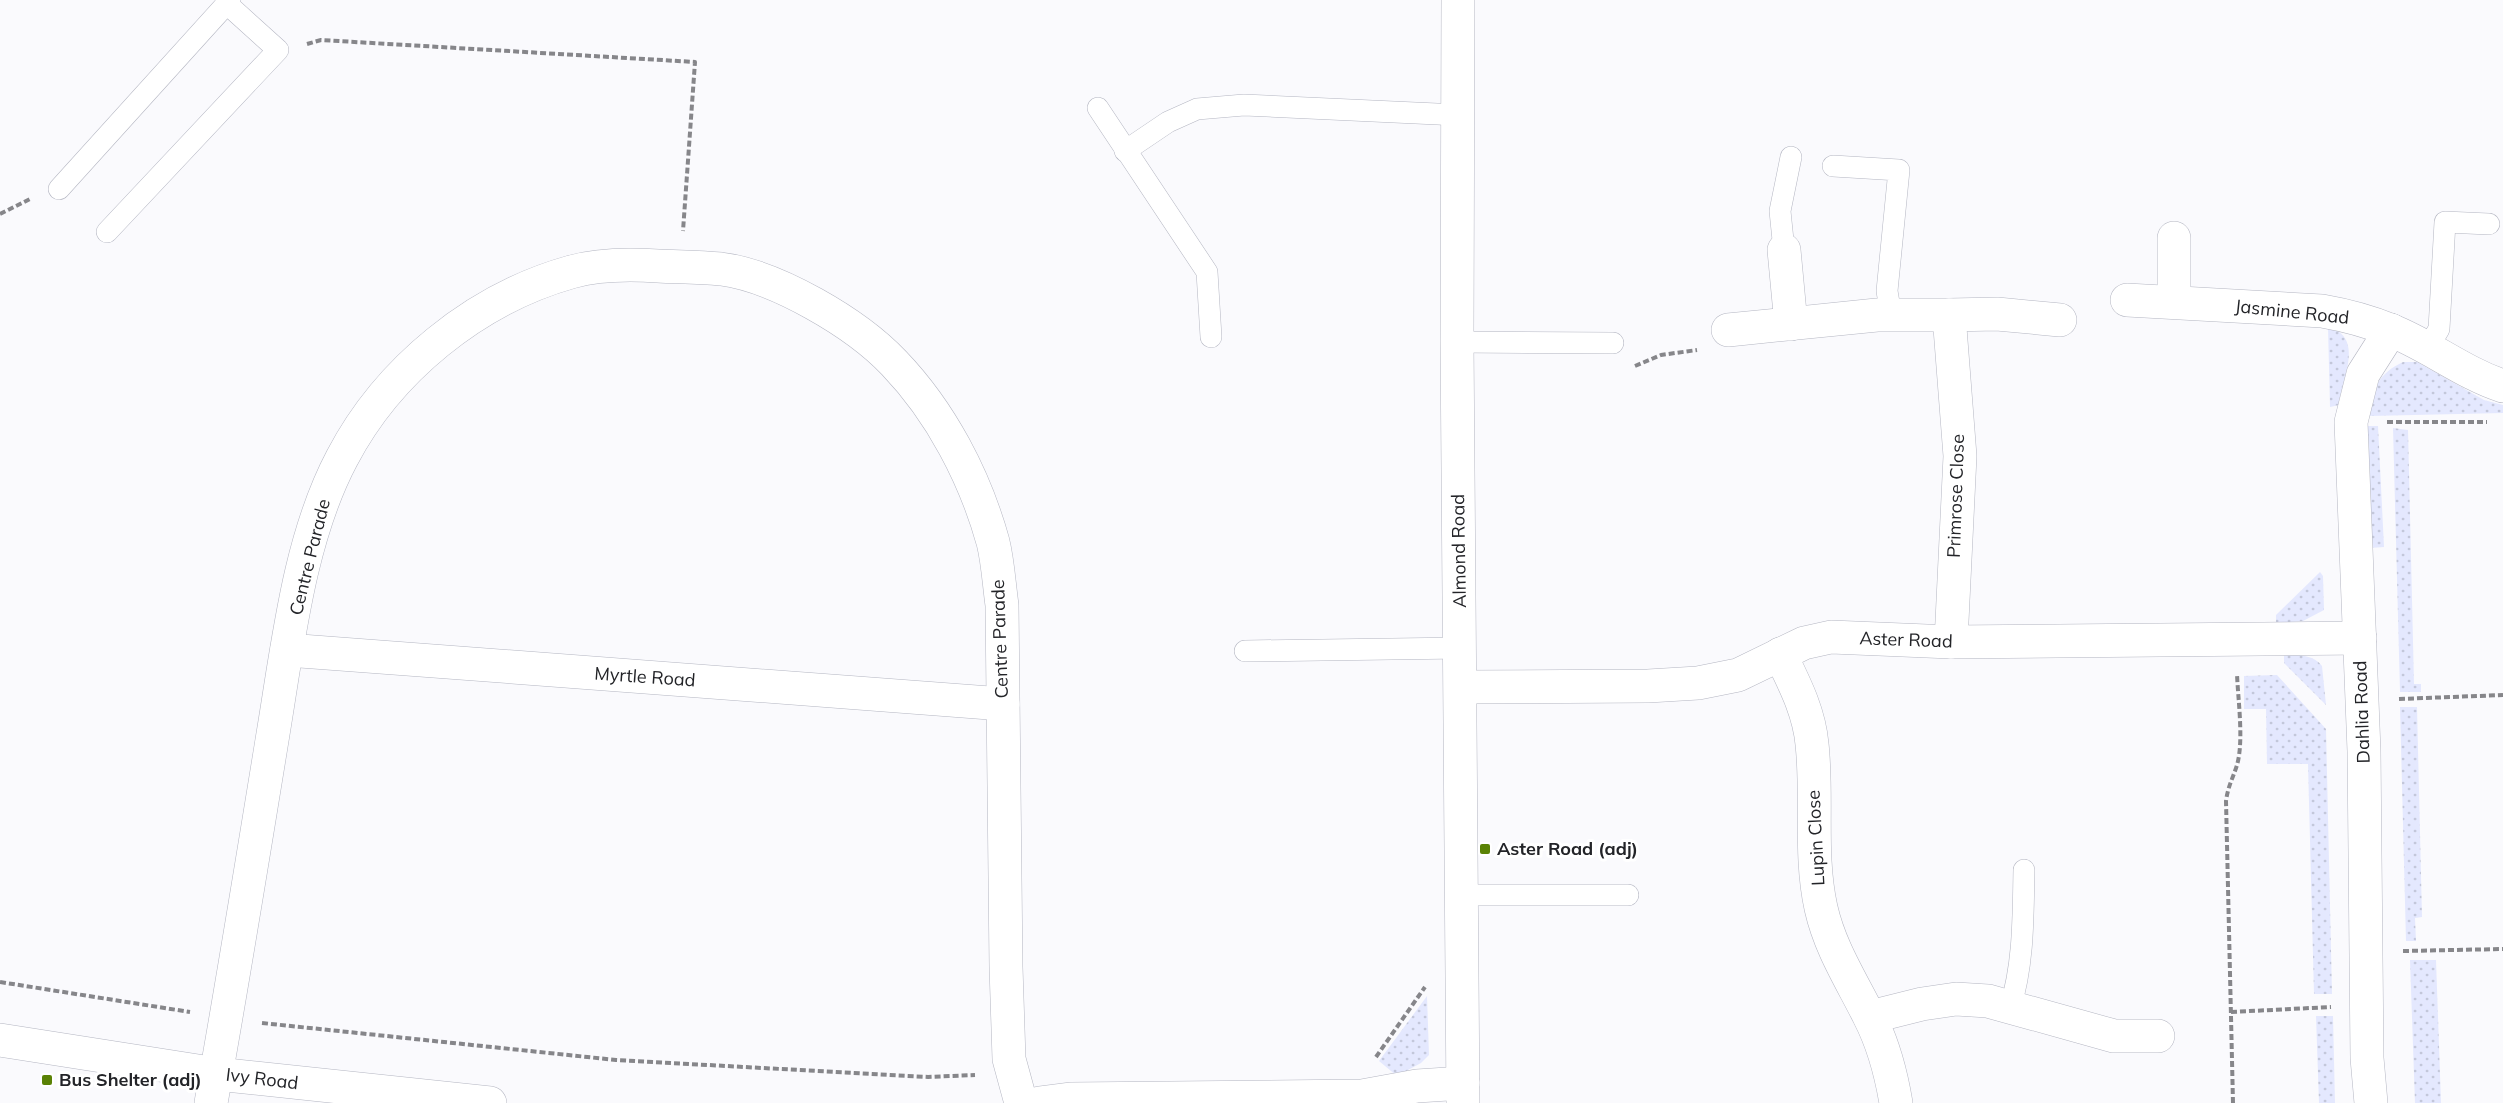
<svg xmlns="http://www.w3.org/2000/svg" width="2503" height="1103" viewBox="0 0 2503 1103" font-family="Mulish,sans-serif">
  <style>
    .green { fill: url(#green-dots) }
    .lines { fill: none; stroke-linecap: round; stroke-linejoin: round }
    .service-casing { stroke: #b4b6c2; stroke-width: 22 }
    .minor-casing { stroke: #b4b6c2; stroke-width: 34 }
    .path { stroke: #86868a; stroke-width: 4; stroke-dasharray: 6 3; stroke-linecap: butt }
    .service { stroke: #fff; stroke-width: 21 }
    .minor { stroke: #fff; stroke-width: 33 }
    .poi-dot { fill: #5a8205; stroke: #fff; stroke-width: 2 }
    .labels { text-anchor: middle; stroke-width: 6; stroke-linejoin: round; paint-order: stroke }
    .street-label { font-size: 18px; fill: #232428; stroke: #fff }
    .poi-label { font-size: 18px; font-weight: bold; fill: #232428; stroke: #fff; text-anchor: start }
  </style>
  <defs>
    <pattern id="green-dots" width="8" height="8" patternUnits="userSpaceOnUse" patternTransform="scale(1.5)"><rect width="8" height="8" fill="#e4e8fe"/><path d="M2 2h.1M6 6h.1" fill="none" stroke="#c3c7da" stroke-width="1.8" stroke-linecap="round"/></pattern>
  </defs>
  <rect width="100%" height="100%" fill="#fafafd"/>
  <g class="green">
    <path d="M2328,327C2366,337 2341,381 2339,405L2330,407Z"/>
    <path d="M2403,362H2417L2484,400L2503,405V413L2370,416C2370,390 2379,373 2403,362Z"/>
    <polygon points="2367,426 2378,426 2384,547 2370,548"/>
    <polygon points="2393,428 2408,430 2414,684 2421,684 2421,692 2400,692"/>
    <polygon points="2320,572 2323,576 2324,610 2303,621 2276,623 2276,615"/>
    <path d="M2284,655C2298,655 2313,654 2322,666L2326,705L2284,663Z"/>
    <polygon points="2277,675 2326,729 2332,994 2314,994 2308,764 2267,764 2266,709 2244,709 2244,676"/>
    <polygon points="2400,707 2417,707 2422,917 2415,918 2416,941 2406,941"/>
    <polygon points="2410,960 2436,960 2441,1103 2415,1103"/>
    <polygon points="1427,996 1429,1055 1421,1063 1397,1076 1379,1061"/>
    <polygon points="2316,1016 2333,1016 2335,1103 2319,1103"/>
  </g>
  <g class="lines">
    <g class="service-casing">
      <g id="service">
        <polyline points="1098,108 1207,272 1211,337"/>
        <polyline points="1125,151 1168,122 1197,109 1244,105 1459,115"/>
        <polyline points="1833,166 1899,170 1887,291 1891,315"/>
        <polyline points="59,189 230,0"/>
        <polyline points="107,232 278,50 226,3"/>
        <polyline points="1784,250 1780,211 1791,157"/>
        <polyline points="1457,342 1613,343"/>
        <polyline points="2427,349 2439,329 2445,222 2489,224"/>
        <polyline points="1245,651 1461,648"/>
        <polyline points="1462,895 1628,895"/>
        <path d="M2010,1008C2024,963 2023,916 2024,870"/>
      </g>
    </g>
    <g class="minor-casing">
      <g id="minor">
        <polyline points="1458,0 1457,342 1463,1103"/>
        <polyline points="1784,250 1791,324"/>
        <path d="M2127,300L2322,311C2345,315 2368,321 2390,330C2429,345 2463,373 2503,386"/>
        <polyline points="2174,301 2174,238"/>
        <polyline points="1949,315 1997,314 2060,320"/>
        <polyline points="1728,330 1877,315 1949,315 1960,456 1951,642"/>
        <polyline points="287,650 1003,704"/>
        <path d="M1780,654C1794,683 1809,711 1812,744C1818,798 1809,854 1821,908C1830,948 1851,980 1869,1016C1883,1043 1891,1073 1896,1103"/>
        <polyline points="1461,687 1648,686 1698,683 1738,675 1804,643 1831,637 1951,642 2360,638"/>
        <polyline points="1870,1017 1922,1004 1956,999 1988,1001 2114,1036 2158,1036"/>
        <polyline points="0,1040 217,1074 490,1103"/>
        <path d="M211,1103C233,980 253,857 273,734C288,644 299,539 342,458C388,370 475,299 571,272C599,264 629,264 658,266C679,267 700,267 721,269C776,276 856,323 894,363C941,412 975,477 993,542C998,562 999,584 1002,605L1006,967L1009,1059L1021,1103"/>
        <polyline points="1039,1103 1070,1099 1362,1096 1417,1086 1463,1083"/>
        <polyline points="2371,1103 2367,1058 2364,751 2351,422 2363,374 2391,330"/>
      </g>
    </g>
    <g class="path">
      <polyline points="307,44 321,40 695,62 683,231"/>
      <polyline points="0,214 30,199"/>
      <polyline points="1635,366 1661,355 1697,350"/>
      <polyline points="2387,422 2487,422"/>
      <polyline points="2399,699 2503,695"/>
      <polyline points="2403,951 2503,949"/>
      <polyline points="0,982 190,1012"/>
      <polyline points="2231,1012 2331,1007"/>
      <polyline points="262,1023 616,1060 928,1077 975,1075"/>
      <polyline points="1376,1057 1425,987"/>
      <path d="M2233,1103L2226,801C2228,786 2233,778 2237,765C2244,741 2238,700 2237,674"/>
    </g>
    <use href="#service" class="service"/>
    <use href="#minor" class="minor"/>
  </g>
  <g class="poi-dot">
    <rect x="1479" y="843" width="12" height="12" rx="3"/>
    <rect x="41" y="1074" width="12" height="12" rx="3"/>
  </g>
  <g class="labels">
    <g class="street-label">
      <text transform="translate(2292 312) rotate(6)" y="6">Jasmine Road</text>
      <text transform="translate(1956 496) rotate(-88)" y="6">Primrose Close</text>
      <text transform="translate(1459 551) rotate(-91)" y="6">Almond Road</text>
      <text transform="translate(310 557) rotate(-76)" y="6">Centre Parade</text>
      <text transform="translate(1000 639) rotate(-92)" y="6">Centre Parade</text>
      <text transform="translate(1906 640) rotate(2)" y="6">Aster Road</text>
      <text transform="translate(645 677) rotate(4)" y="6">Myrtle Road</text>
      <text transform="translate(2362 712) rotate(-92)" y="6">Dahlia Road</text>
      <text transform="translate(1816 838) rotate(-93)" y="6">Lupin Close</text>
      <text transform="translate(262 1079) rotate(7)" y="6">Ivy Road</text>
    </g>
    <g class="poi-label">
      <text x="1497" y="855">Aster Road (adj)</text>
      <text x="59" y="1086">Bus Shelter (adj)</text>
    </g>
  </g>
</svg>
